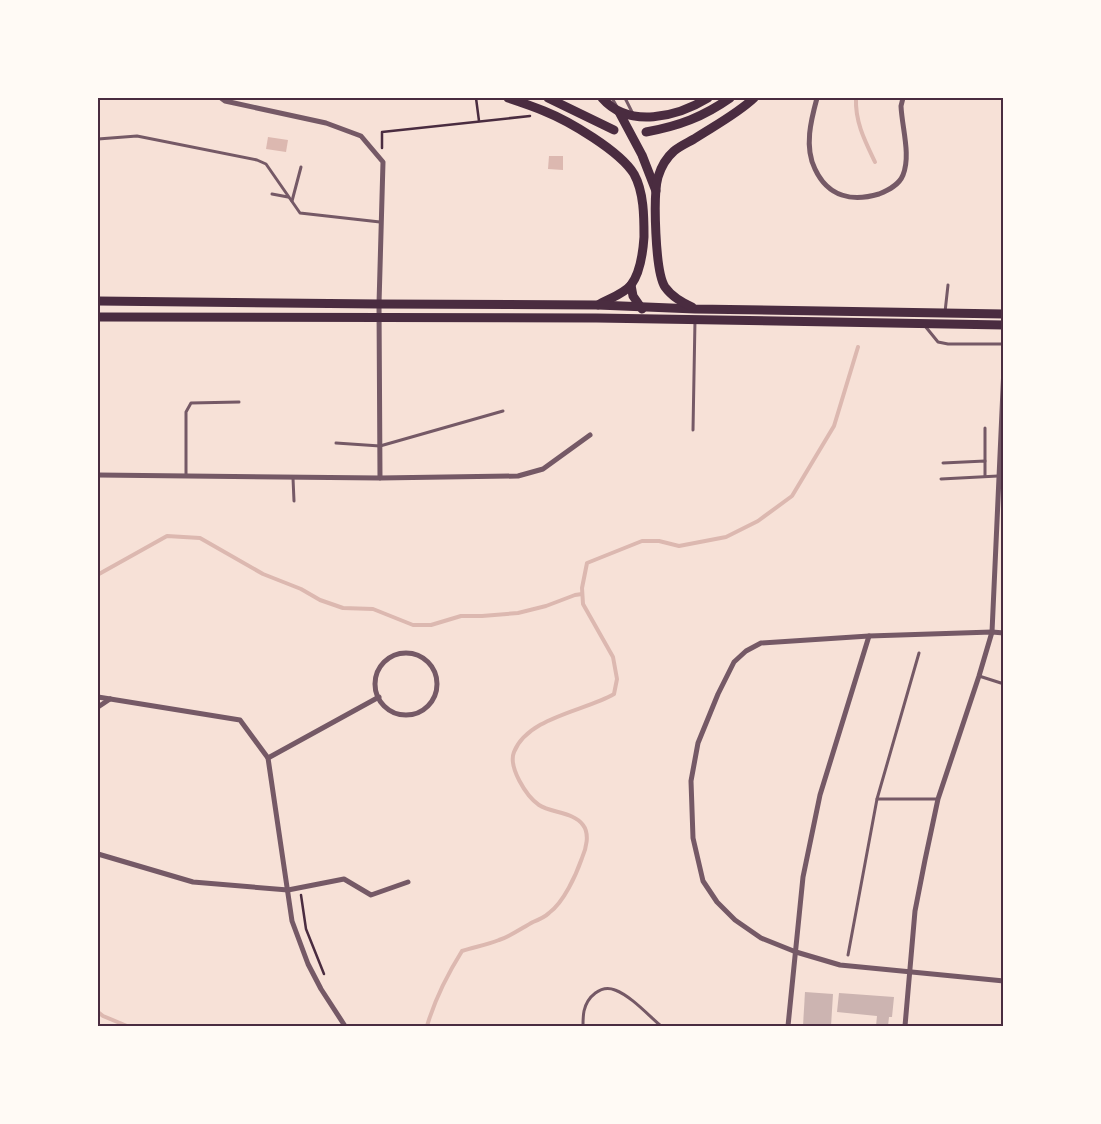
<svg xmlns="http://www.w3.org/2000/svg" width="1101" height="1124" viewBox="0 0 1101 1124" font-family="Rubik,sans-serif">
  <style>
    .water { fill: #dcb8b0 }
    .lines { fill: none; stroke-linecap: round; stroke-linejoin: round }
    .stream { stroke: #dcb8b0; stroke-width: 4 }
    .building { fill: #ccb4b1 }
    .path { stroke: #4a2c40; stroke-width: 2.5 }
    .service { stroke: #755966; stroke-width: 3 }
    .minor { stroke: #755966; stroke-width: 5 }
    .secondary { stroke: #4a2c40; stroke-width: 9 }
    .neatline { fill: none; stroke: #4a2c40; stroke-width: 2 }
  </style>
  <rect width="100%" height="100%" fill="#f7e1d7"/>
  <g class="water">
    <polygon points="268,137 288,140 286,152 266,149"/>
    <polygon points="549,156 563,156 563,170 548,169"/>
  </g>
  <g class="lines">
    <g class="stream">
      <path d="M856,98C855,122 865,141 875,162"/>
      <polyline points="99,574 167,536 200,538 263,574 301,589 320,600 343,608 373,609 413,625 431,625 461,616 482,616 518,613 546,606 575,595 582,594"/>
      <polyline points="98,1012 103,1016 127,1026"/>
      <path d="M427,1026C435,999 447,975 462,951C474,947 487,945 499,940C511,936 522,928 533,922C538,920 545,917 549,913C564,902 576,875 582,858C586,849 590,834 583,825C574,812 551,813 539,805C526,796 508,767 514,752C528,717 585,711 614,694L617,679L613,657L583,604L582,588L587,563L642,541H659L679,546L726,537L758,521L792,496L834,426L858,347"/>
    </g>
  </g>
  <g class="building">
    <polygon points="805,992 833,994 831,1026 803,1026"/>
    <polygon points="839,993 894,997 892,1017 889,1017 888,1026 876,1026 877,1016 837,1012"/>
  </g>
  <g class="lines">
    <g class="path">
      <polyline points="476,98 479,121"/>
      <polyline points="382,148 382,132 530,116"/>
      <polyline points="301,895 306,929 324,974"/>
    </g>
    <g class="service">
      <polyline points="612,98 617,107"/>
      <polyline points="625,98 633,114"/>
      <polyline points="98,139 137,136 257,160 266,164 300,213 380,222"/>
      <polyline points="272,194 288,197"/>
      <polyline points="292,201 301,167"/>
      <polyline points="945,312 948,285"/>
      <polyline points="925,326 938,342 948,344 1004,344"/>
      <polyline points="693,430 695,320"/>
      <polyline points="336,443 380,446 503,411"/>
      <polyline points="985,461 985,428"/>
      <polyline points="943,463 985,461 985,476"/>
      <polyline points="186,476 186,412 191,403 239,402"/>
      <polyline points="293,478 294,501"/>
      <polyline points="941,479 998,476"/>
      <polyline points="979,676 1004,684"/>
      <polyline points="877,799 938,799"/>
      <polyline points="848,955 877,799 919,653"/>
      <path d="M583,1026C583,1021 583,1016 584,1011C587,997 601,984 615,990C631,996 648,1015 661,1026"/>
    </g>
    <g class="minor">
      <polyline points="221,98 225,101 326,123 361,136 383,162 379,304 380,478"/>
      <path d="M817,98C811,120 804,147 815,169C828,197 852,202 879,194C889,190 899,185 903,175C911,155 902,128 901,106L903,98"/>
      <polyline points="98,475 380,478 518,476 543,469 590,435"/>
      <polyline points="1004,633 992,632 869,636 761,643 746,651 734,662 718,694 698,743 691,781 693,838 703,881 717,902 735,920 761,938 796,952 840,965 1004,981"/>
      <circle cx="406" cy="684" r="31"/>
      <polyline points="98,697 240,720 268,758 292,921 308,964 321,989 345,1026"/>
      <polyline points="98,707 110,699"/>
      <polyline points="268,758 379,697"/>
      <polyline points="98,854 193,882 288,890 344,879 371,895 408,882"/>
      <polyline points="788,1026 803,877 820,795 869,636"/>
      <polyline points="905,1026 915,911 925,860 938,799 979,676 992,632 1004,367"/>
    </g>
    <g class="secondary">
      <path d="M508,98C520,102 532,106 544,111C569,121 620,151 634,174C644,192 644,217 644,237C643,252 640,273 631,285C624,294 608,299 598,305"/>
      <polyline points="548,98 614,130"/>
      <path d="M602,98C629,129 677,117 708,98"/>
      <polyline points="619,112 642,155 656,191"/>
      <path d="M646,132C679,126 703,117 730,98"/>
      <polyline points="631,285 633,296 642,309"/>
      <polyline points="98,301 379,304 598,305 695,309 1004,314"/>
      <path d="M692,307C682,302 672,297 665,287C655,272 653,195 658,177C661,167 666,158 674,151C680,146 687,143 694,139C714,126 737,114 754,98"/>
      <polyline points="98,317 597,318 1004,325"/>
    </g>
  </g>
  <rect width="1101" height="1124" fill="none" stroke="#fffaf5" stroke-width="198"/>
  <rect x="99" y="99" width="903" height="926" class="neatline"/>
</svg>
